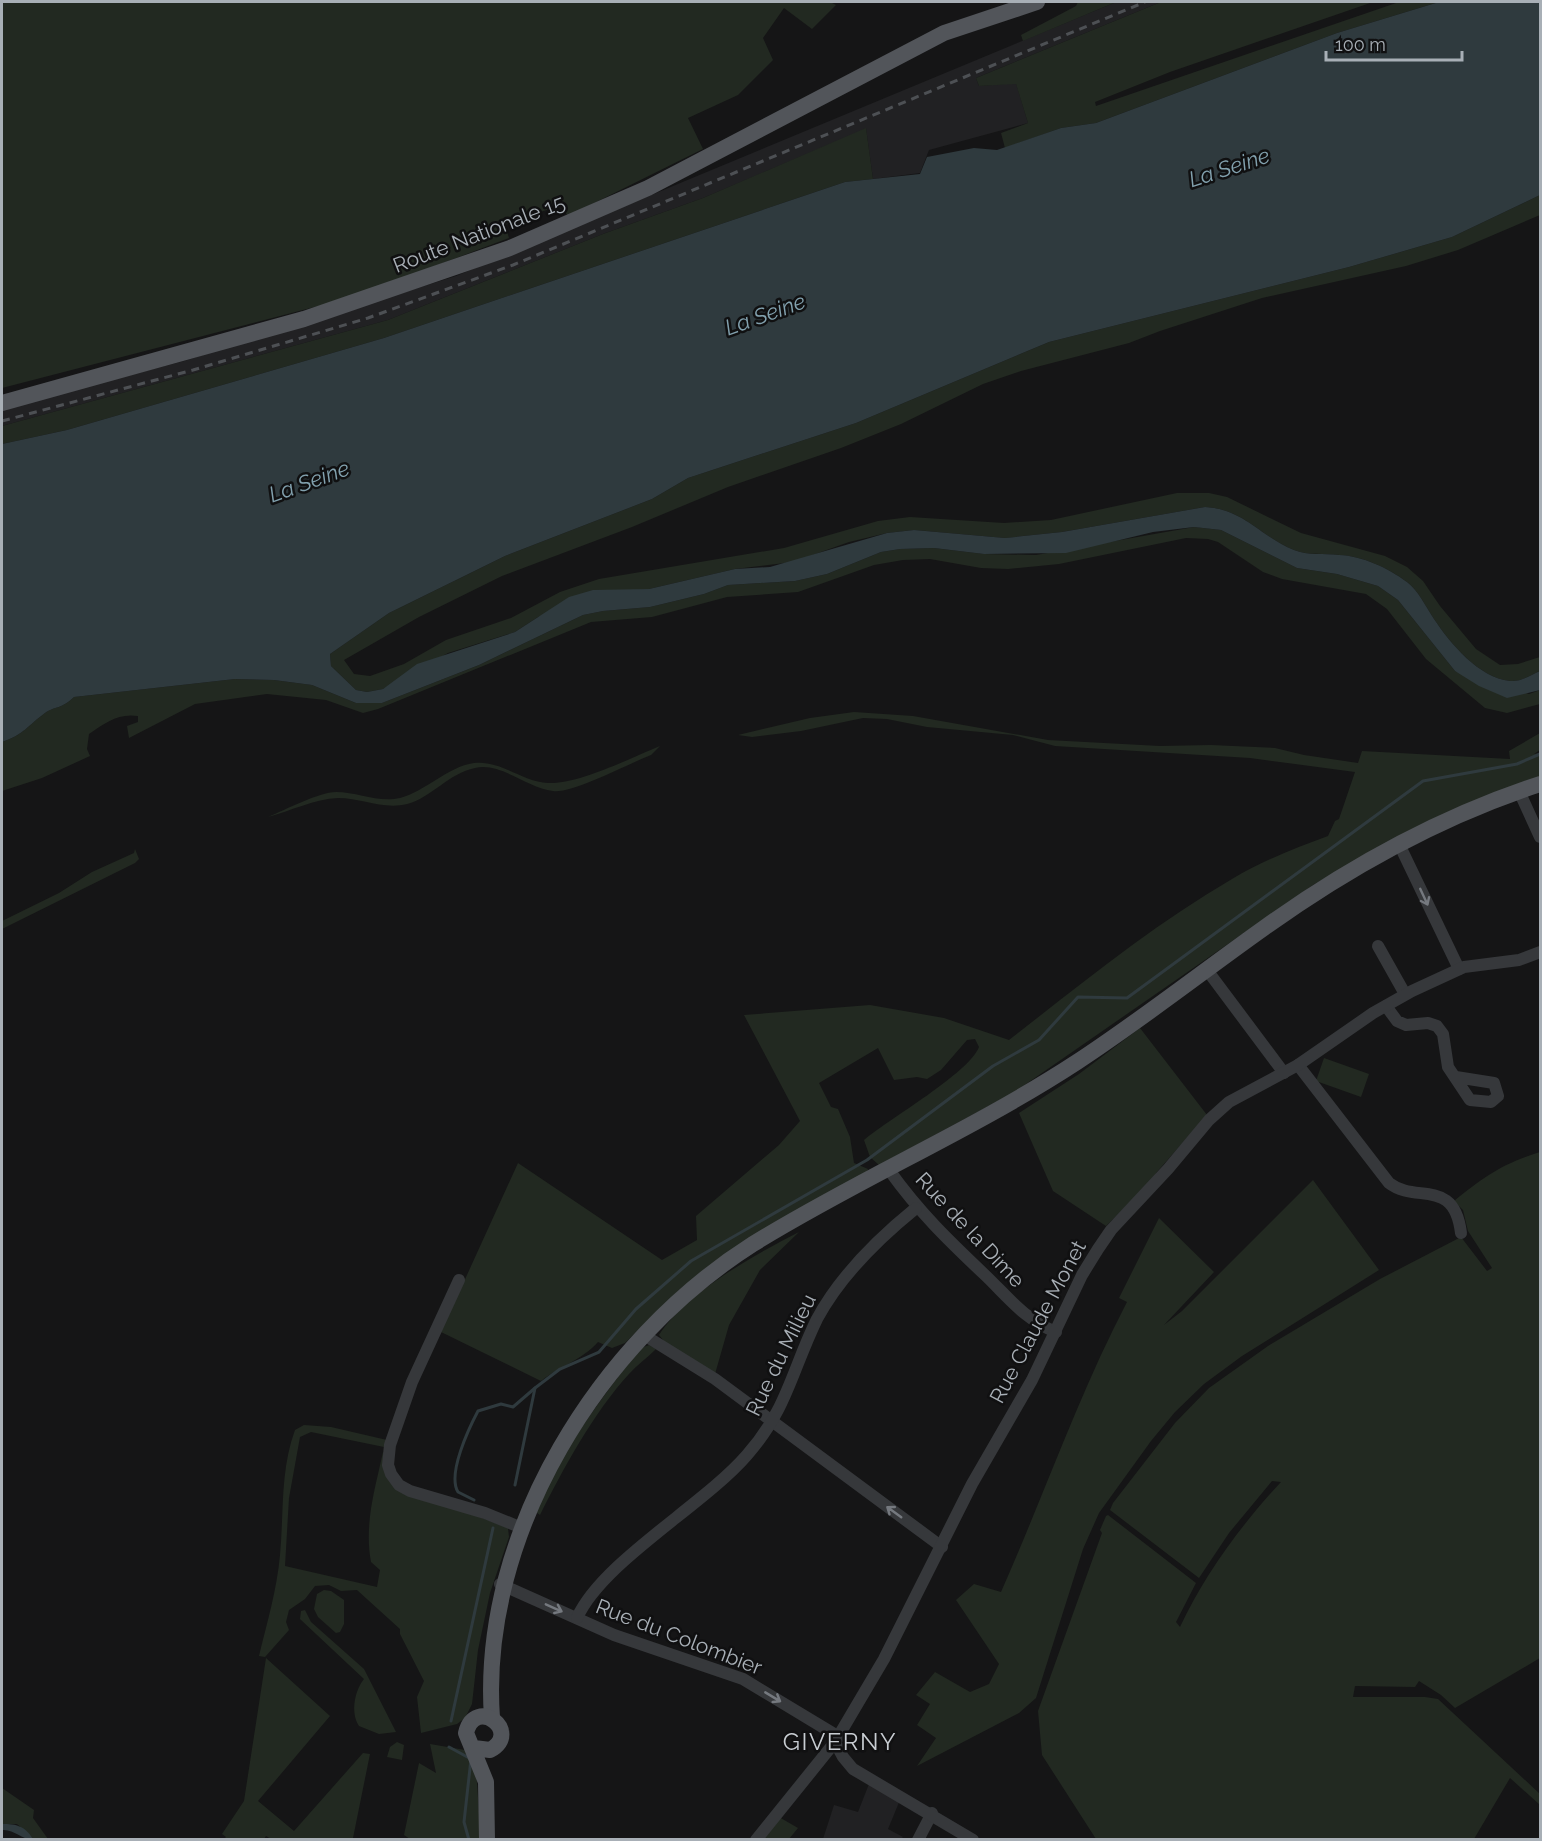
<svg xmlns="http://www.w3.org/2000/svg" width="1542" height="1841" viewBox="0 0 1542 1841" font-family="Raleway,sans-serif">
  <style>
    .built { fill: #212123 }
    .green { fill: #222921 }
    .water { fill: #2f3a3e }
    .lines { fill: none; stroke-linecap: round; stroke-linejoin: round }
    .stream { stroke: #2f3a3e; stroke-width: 3 }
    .minor { stroke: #36383b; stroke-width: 12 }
    .major { stroke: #52555a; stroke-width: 16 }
    .rail { stroke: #4d5054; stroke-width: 3; stroke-dasharray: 8 6; stroke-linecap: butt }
    .oneway { stroke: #75797f }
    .labels { text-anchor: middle; stroke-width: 5; stroke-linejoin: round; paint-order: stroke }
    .street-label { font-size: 21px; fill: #a8afb6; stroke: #101011 }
    .water-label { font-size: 22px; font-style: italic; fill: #82a1ae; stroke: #101011 }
    .quarter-label { font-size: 24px; letter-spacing: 1.5px; fill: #c8cdd2; stroke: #101011 }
  </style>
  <rect width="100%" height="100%" fill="#151516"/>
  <g class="built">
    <polygon points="1116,2 1161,2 976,78 979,86 1016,83 1028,123 929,150 920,173 873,179 866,129 703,198 603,234 388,320 2,426 2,409 184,361 456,276"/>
    <polygon points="869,1784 900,1800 888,1829 903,1837 901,1839 823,1839 834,1805 858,1812"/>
  </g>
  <g class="green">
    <polygon points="2,2 830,2 836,5 812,29 784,8 763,38 773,60 738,95 688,118 703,149 568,216 560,205 505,225 509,238 353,297 2,388"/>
    <polygon points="1078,2 1116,2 1023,41 1021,35 1076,6"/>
    <polygon points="1161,2 1373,2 1170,72 1095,102 1096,106 1399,2 1439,2 1337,33 1096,123 1061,128 1005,148 1001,133 1028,123 1016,84 979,86 976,78"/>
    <polygon points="866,128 873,179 845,182 384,338 67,430 2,444 2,426 388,320 603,234 703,198"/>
    <path d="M1540,195V215L1458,250L1406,266L1262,298L1160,331L1129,343L1021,371L983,384L901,424L841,448L728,487L632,527L502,576L419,617L344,660L354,674L370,676L404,664L446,640L511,618L560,592L599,579L784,548L878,521L910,517L1004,523L1051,520L1177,493H1209L1227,497L1301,533L1385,556L1407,567L1423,581L1440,606L1476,649L1500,665L1518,664L1540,657V671C1531,675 1521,682 1510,681C1479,678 1450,643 1434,619C1426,607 1418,590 1407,582C1388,568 1363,556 1339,555C1324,553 1308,556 1294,550C1261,537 1244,509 1205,507L1062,532L1005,538L914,530L887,533L849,542L793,562L735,569L649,589L623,591L538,617L515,632L448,653L383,689L367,692L356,690L331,666L330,654L389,613L505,556L652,499L688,478L856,423L1049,342L1349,267L1452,237Z"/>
    <path d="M1194,527L1221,530L1297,568L1337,574L1378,586L1398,600L1455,671L1529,694L1540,690V704L1507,713L1485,708L1426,659L1387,609L1366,594L1282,579L1263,572L1218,542L1208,539L1186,538L1059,564L1008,569L981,568L930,559L903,560L874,565L798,592L727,597L652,617L591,622L378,709L363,713L326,700L267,694L195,704L129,738L127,726L138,722V716C118,713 105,723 89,734L87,749L90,756L42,778L2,791V742C25,734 27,726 45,713C55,706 62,709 74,697L235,679L274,680L312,685L356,703H382L479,665L583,615L603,611L650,607L704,594L728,585L795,581L827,574L881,552L900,549L934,548L984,554L1036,555Z"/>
    <path d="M854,712L913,716L1048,740L1160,746L1211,745L1275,748L1304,755L1358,763L1362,751L1510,759L1509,751L1540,733V750L1534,754L1540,753V780L1380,848L1313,885L1013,1093L879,1165L870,1157L864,1140C889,1119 969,1073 979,1047L975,1039L967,1040L941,1070L927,1079L917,1077L894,1080L878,1048L819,1083L831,1107L838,1109L850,1137L854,1163L868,1169L866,1175L723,1257L677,1292L625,1343L612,1348L598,1342C582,1360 560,1366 541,1381L441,1332L518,1163L662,1260L697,1240L696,1216L779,1145L800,1121L744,1015L870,1005L944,1018L1009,1040C1081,984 1153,925 1232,879C1262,861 1295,848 1328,836L1335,821L1339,819L1355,772L1250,758L1055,746L1013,735L927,727L887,719L863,718L801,731L752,737L738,735L810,718Z"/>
    <path d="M660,746L651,755C630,763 572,794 553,791C527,788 501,762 475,768C449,773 431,798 407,804C383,810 362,798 338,798C315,799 290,811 268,817C285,810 319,792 336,792C358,792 378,803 400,798C426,791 447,767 474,763C501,760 523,782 548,783C577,785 633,757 660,746Z"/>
    <polygon points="135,849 139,859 135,863 2,929 2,921 59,893 92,872 134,853"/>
    <polygon points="1140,1028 1207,1115 1156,1173 1155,1178 1106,1226 1053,1191 1019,1113 1079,1074"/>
    <polygon points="1324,1058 1369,1074 1361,1097 1316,1081"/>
    <path d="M1540,1152V1658L1455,1708L1441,1695L1419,1681L1415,1687L1355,1686L1353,1697H1425L1438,1699L1540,1794V1805L1510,1778L1474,1839H1096L1042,1755L1038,1711L1102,1533L1100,1530L1106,1516L1108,1515L1196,1583L1176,1622L1180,1627C1205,1574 1241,1525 1281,1482L1272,1481L1229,1533L1199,1578L1110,1510L1113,1503L1175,1423L1209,1388L1268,1346L1380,1279L1461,1237L1487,1271L1492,1268L1468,1231L1463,1210L1454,1201C1485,1176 1502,1164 1540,1152Z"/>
    <path d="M1313,1180L1379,1270L1242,1356L1204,1384L1175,1412L1151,1441L1099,1513L1083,1549L1036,1698L1019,1713L917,1766L936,1738L917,1725L930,1704L916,1695L935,1672L970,1692L989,1684L999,1664L956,1600L974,1584L1001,1592C1044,1495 1078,1396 1127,1302L1119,1298L1159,1218L1214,1272L1164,1325L1182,1311Z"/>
    <path d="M799,1232L760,1270L729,1325L715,1374L667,1345L659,1335C687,1292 754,1255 799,1232Z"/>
    <path d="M649,1345L656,1349C647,1358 637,1365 629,1374C594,1412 563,1469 540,1515L533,1510C564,1450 599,1400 641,1348Z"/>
    <path d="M304,1425L331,1427L387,1440L384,1447L311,1432L300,1437L289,1498L285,1566L377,1587L380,1570L371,1562C364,1524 375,1489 383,1452L387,1453L394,1484L508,1528L509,1537L490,1593L478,1650L472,1704L465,1718L457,1724L421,1733L417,1697L424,1681L400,1634V1629L357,1590L341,1591L329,1585L315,1586L305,1599L289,1610L286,1622L289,1630L265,1657L259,1656C267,1623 277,1589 280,1555C284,1513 280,1471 295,1430Z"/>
    <polygon points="324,1590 331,1591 344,1600 344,1624 340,1632 336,1633 318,1617 314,1609 317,1594"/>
    <path d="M305,1610L311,1622L364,1669L396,1732L379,1734L359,1726C350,1712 355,1690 364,1679L300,1619L301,1611Z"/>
    <polygon points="266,1658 330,1716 258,1801 294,1831 363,1753 370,1754 353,1838 357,1839 273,1840 266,1836 264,1839 224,1839 226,1837 222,1834 244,1801"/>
    <polygon points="397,1742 404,1745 402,1760 387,1757 390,1747"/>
    <polygon points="430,1744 465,1750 476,1769 481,1839 410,1839 404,1835 419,1763 436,1773"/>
    <polygon points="2,1788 34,1810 33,1818 48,1839 33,1839 17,1824 2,1824"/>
    <polygon points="779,1817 798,1828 789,1839 761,1840"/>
  </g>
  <g class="water">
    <path d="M1439,2H1540V195L1452,237L1349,267L1049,342L856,423L688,478L652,499L505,556L389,613L330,654L331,666L356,690L367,692L383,689L417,664L515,632L569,597L593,590L649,589L735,569L770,567L887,533L914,530L1005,538L1062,532L1205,507C1244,509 1261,537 1294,550C1308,556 1324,553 1339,555C1363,556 1388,568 1407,582C1418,590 1426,607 1434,619C1450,643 1479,678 1510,681C1521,682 1531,675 1540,671V690L1507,698L1479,686L1455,671L1398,600L1378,586L1337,574L1297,568L1221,530L1194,527L1153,532L1066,553L984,554L934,548L900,549L881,552L827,574L795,581L728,585L704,594L650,607L603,611L583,615L479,665L382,703H356L312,685L274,680L235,679L74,697C62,709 55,706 45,713C27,726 25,734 2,742V444L67,430L384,338L845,182L920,174L927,157L974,148L997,150L1061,128L1096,123L1337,33Z"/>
    <path d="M2,1824C17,1824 25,1826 33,1839C21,1840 15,1829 2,1830Z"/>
  </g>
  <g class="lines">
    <g class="stream">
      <polyline points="515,1485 535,1388 560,1369 599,1352 636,1309 691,1261 867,1160 993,1066 1039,1040 1078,997 1127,998 1423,781 1517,764 1540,754"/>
      <path d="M474,1500L458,1492C447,1474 469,1428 478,1411L501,1404L513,1407L535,1388"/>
      <polyline points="451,1721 493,1528"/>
      <polyline points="449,1747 471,1759 464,1822 469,1840"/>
    </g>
    <g class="minor">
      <polyline points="1519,791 1540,837"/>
      <polyline points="1399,844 1459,969"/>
      <polyline points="1378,946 1405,994"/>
      <polyline points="1207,970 1284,1073"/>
      <polyline points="1386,1006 1397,1021 1406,1025 1428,1023 1437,1026 1443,1034 1448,1067 1470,1100 1491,1102 1498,1096 1494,1083 1456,1077"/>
      <path d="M1298,1065L1389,1183C1416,1204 1454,1177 1461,1233"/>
      <path d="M889,1170C920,1213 947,1239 985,1275C1008,1297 1025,1320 1056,1332"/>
      <polyline points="459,1280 412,1382 390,1445 388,1465 391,1474 399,1485 410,1491 485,1513 522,1528"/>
      <polyline points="644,1335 715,1379 942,1547"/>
      <polyline points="500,1584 614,1635 743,1679 839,1737"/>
      <path d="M577,1618C602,1562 704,1505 747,1455C787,1410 792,1370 817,1319C840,1276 879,1238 916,1208"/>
      <polyline points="756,1840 835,1742"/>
      <polyline points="918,1840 932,1813"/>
      <polyline points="973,1840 853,1769 843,1757 835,1742 884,1659 972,1484 1032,1380 1082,1275 1098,1249 1111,1230 1168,1169 1209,1120 1229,1102 1298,1065 1373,1013 1412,991 1464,967 1519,960 1540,952"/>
    </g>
    <g class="major">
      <polyline points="2,403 304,319 510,248 648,188 944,33 1037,2"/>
      <path d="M492,1718C479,1533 600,1341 753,1244C858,1179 973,1130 1077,1062C1141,1020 1202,972 1264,928C1349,867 1442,816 1540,784"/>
      <path d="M474,1748L490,1750C523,1732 475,1695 466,1733L486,1782L487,1840"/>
    </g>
    <polyline class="rail" points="2,421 193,370 368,318 513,265 1145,2"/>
  </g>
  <defs><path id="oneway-shaft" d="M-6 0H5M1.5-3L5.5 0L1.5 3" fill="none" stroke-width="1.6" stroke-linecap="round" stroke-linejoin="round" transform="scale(1.5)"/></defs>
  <g class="oneway">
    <use href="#oneway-shaft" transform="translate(1424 897) rotate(65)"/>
    <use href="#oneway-shaft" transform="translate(894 1512) rotate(-144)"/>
    <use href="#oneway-shaft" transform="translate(554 1608) rotate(24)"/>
    <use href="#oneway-shaft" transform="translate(773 1697) rotate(31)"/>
  </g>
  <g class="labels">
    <g class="street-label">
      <text transform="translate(479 234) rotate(-21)" y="7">Route Nationale 15</text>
      <text transform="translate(970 1230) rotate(47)" y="7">Rue de la Dime</text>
      <text transform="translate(1038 1322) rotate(-62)" y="7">Rue Claude Monet</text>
      <text transform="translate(781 1355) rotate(-64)" y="7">Rue du Milieu</text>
      <text transform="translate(679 1637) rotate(21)" y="7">Rue du Colombier</text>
    </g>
    <g class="water-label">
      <text transform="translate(1229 167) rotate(-18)" y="8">La Seine</text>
      <text transform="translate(765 314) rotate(-20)" y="8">La Seine</text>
      <text transform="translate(309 481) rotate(-20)" y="8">La Seine</text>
    </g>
    <g class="quarter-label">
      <text x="840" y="1750">GIVERNY</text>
    </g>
  </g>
  <rect width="1542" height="1841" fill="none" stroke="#a8afb6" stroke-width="6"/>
  <path d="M1326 51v9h136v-9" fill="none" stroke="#a8afb6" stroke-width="3"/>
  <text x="1335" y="51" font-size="18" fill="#a8afb6" stroke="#101011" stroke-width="4.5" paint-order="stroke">100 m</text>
</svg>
